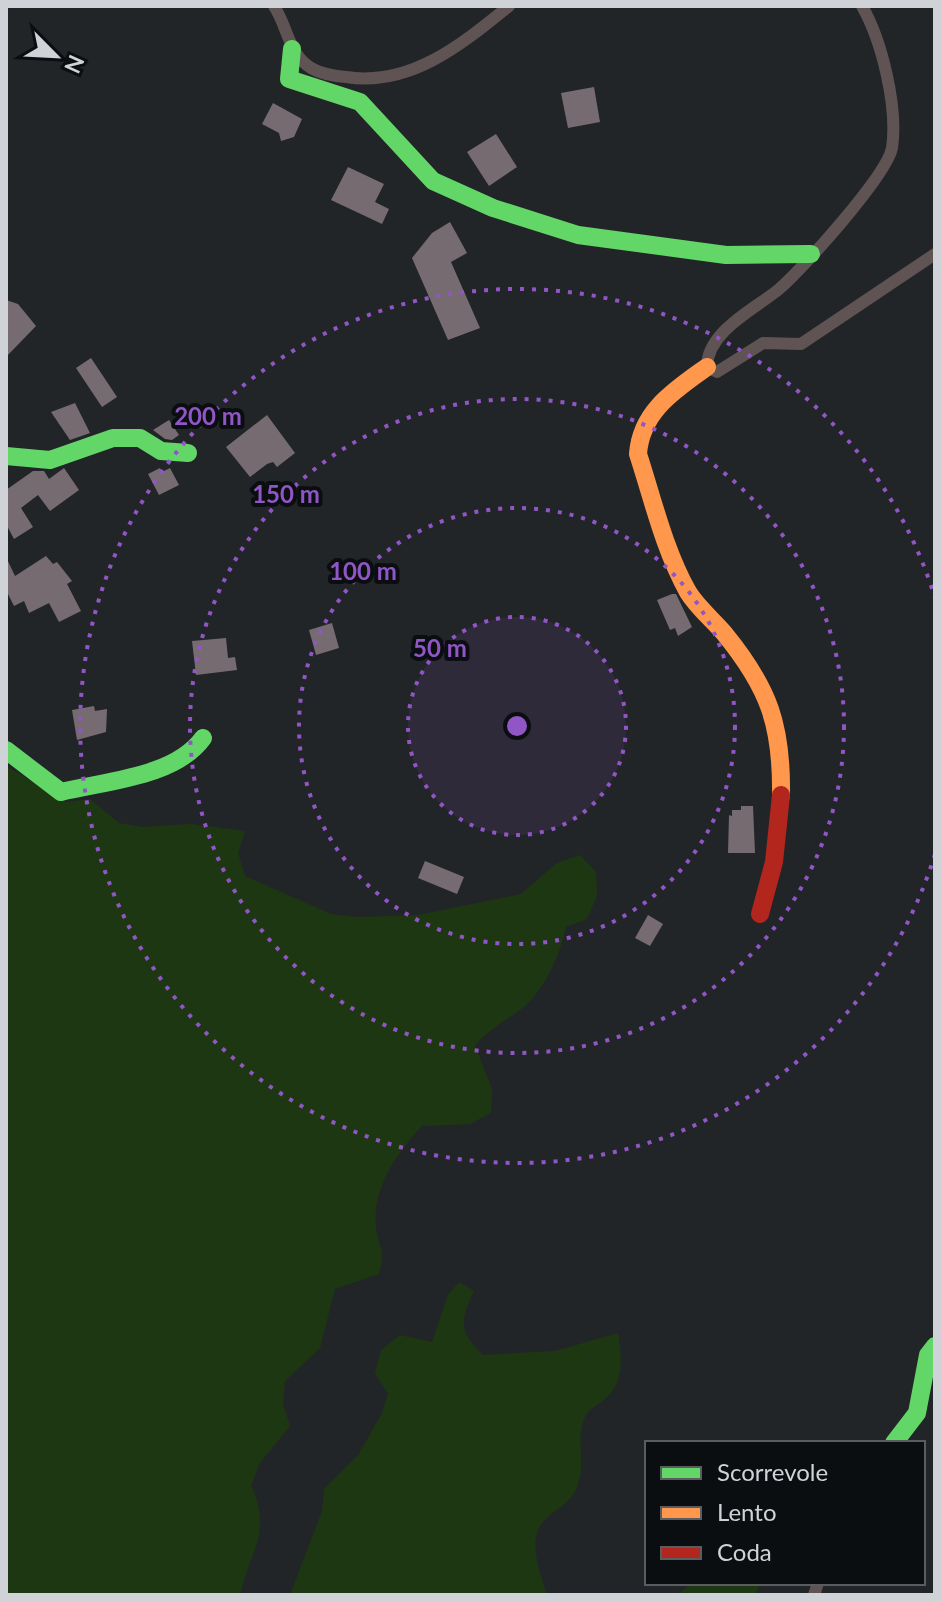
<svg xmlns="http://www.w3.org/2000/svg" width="941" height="1601" viewBox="0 0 941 1601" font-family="Lato,sans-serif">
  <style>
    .green { fill: #1e3713 }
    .building { fill: #776b72 }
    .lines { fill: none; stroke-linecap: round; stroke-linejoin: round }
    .street { stroke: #605354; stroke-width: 12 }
    .fast { stroke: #63d668; stroke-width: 18 }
    .slow { stroke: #ff974d; stroke-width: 18 }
    .jam { stroke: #b3261e; stroke-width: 18 }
    .ring { fill: none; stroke: #9056c5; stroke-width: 4; stroke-dasharray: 4 8 }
    .centre { fill: #9056c5; stroke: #0b0e10; stroke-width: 4 }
    .ring-label { font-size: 24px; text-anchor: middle; font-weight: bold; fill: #9056c5; stroke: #0b0e10; stroke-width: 8; stroke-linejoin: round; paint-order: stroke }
  </style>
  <rect width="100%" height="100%" fill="#222527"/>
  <g class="green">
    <path d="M6,766L66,802L90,799L119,823L143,827L191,824L245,831L238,853L245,876L331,914L356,917L418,915L521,894L557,863L580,855L596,872L597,896L587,919L566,927C561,952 545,989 525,1006C508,1020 489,1028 475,1046L492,1089L491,1113L470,1124L422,1126C397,1153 372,1188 376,1226C378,1250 386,1246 379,1274L335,1289L320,1348L285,1381L283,1404L290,1426L260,1463L251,1485C273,1534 250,1549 240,1595H6Z"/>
    <path d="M459,1282L474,1291C460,1321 458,1331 483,1355L555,1351L618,1333C622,1358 625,1383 603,1401C596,1406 588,1409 585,1417C575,1439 586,1462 578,1484C573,1500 563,1505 550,1515C524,1535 539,1569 547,1595H290L322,1511L324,1489L358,1455L382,1413L388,1394L375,1373L381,1350L400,1335L432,1342L448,1295Z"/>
    <polygon points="691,1583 761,1583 754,1595 678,1595"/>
  </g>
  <g class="building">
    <polygon points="594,87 600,122 568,128 561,93"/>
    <polygon points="273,103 302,119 294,137 281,141 279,133 262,124"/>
    <polygon points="496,134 517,167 489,186 467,152"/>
    <polygon points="348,167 384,184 375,202 389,209 382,224 331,200"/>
    <polygon points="450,222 467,253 451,262 480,328 448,340 412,258 432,233"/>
    <polygon points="6,300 18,304 36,326 6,357"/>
    <polygon points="91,358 117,397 102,407 76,368"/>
    <polygon points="75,403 90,433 70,440 51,412"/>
    <polygon points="267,415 295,453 277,467 273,462 267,464 250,477 226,447"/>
    <polygon points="169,420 179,435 172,440 165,439 153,430"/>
    <polygon points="64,468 79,490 50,511 38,495 21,508 33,527 14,539 6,524 6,490 33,471 44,471 49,479"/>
    <polygon points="160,468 162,472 170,468 179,485 159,495 148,474"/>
    <polygon points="46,556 53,564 57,562 72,581 67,584 81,611 59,622 49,603 29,613 24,601 14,606 6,590 6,557 15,576"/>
    <polygon points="672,594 676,594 692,627 678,636 675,628 670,630 657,600"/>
    <polygon points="332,623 339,648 316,655 309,630"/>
    <polygon points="226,638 228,658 235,657 237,670 196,675 192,641"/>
    <polygon points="94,706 95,711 107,709 106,732 77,740 72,710"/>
    <polygon points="741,806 753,806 755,853 728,853 729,815 732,816 732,810 741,810"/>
    <polygon points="425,861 464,877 457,894 418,878"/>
    <polygon points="648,915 663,924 650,946 635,938"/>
  </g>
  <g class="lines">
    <g class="street">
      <path d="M274,6C288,27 288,54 311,68C321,74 335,76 346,77C411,87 462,44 509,6"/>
      <path d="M862,6C882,41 898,107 892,148C887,175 802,270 778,290C753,310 707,332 707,367L717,372L763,343L801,344L935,254"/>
      <polyline points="814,1595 818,1583"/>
    </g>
    <g class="fast">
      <polyline points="292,49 289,79 360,102 433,181 493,208 578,235 726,255 811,254"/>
      <polyline points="6,456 50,460 113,438 140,438 161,451 188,453"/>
      <path d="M6,750L61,792C106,781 175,777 203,738"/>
      <polyline points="894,1443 917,1413 928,1355 935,1346"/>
    </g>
    <path class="slow" d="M707,367C675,390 641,411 638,454C653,500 664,549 688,592C697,607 713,620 724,633C769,688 782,725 781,795"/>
    <polyline class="jam" points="760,914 774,862 781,795"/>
  </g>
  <circle cx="517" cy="726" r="109" fill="#9056c5" fill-opacity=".12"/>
  <g class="ring">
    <circle cx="517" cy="726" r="109"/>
    <circle cx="517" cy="726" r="218"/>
    <circle cx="517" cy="726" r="327"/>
    <path d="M935 854A437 437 0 1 1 935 598"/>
  </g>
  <circle cx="517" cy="726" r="12" class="centre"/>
  <g class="ring-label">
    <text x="208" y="425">200 m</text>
    <text x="286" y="503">150 m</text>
    <text x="363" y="580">100 m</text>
    <text x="440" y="657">50 m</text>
  </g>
  <rect width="941" height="1601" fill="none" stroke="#cfd3d7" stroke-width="16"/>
  <rect x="645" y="1441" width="280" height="144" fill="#0b0e10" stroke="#595d60" stroke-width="2"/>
  <rect x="661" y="1467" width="40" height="12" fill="#63d668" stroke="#595d60" stroke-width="2"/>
  <text x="717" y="1481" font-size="24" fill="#cfd3d7">Scorrevole</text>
  <rect x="661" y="1507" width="40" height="12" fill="#ff974d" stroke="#595d60" stroke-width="2"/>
  <text x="717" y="1521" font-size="24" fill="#cfd3d7">Lento</text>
  <rect x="661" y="1547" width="40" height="12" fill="#b3261e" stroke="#595d60" stroke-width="2"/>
  <text x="717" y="1561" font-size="24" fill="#cfd3d7">Coda</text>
  <g transform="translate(56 56) rotate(114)" stroke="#0b0e10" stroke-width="6" paint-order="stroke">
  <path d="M0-6L14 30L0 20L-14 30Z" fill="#cfd3d7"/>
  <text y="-12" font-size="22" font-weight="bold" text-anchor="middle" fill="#cfd3d7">N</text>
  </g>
</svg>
